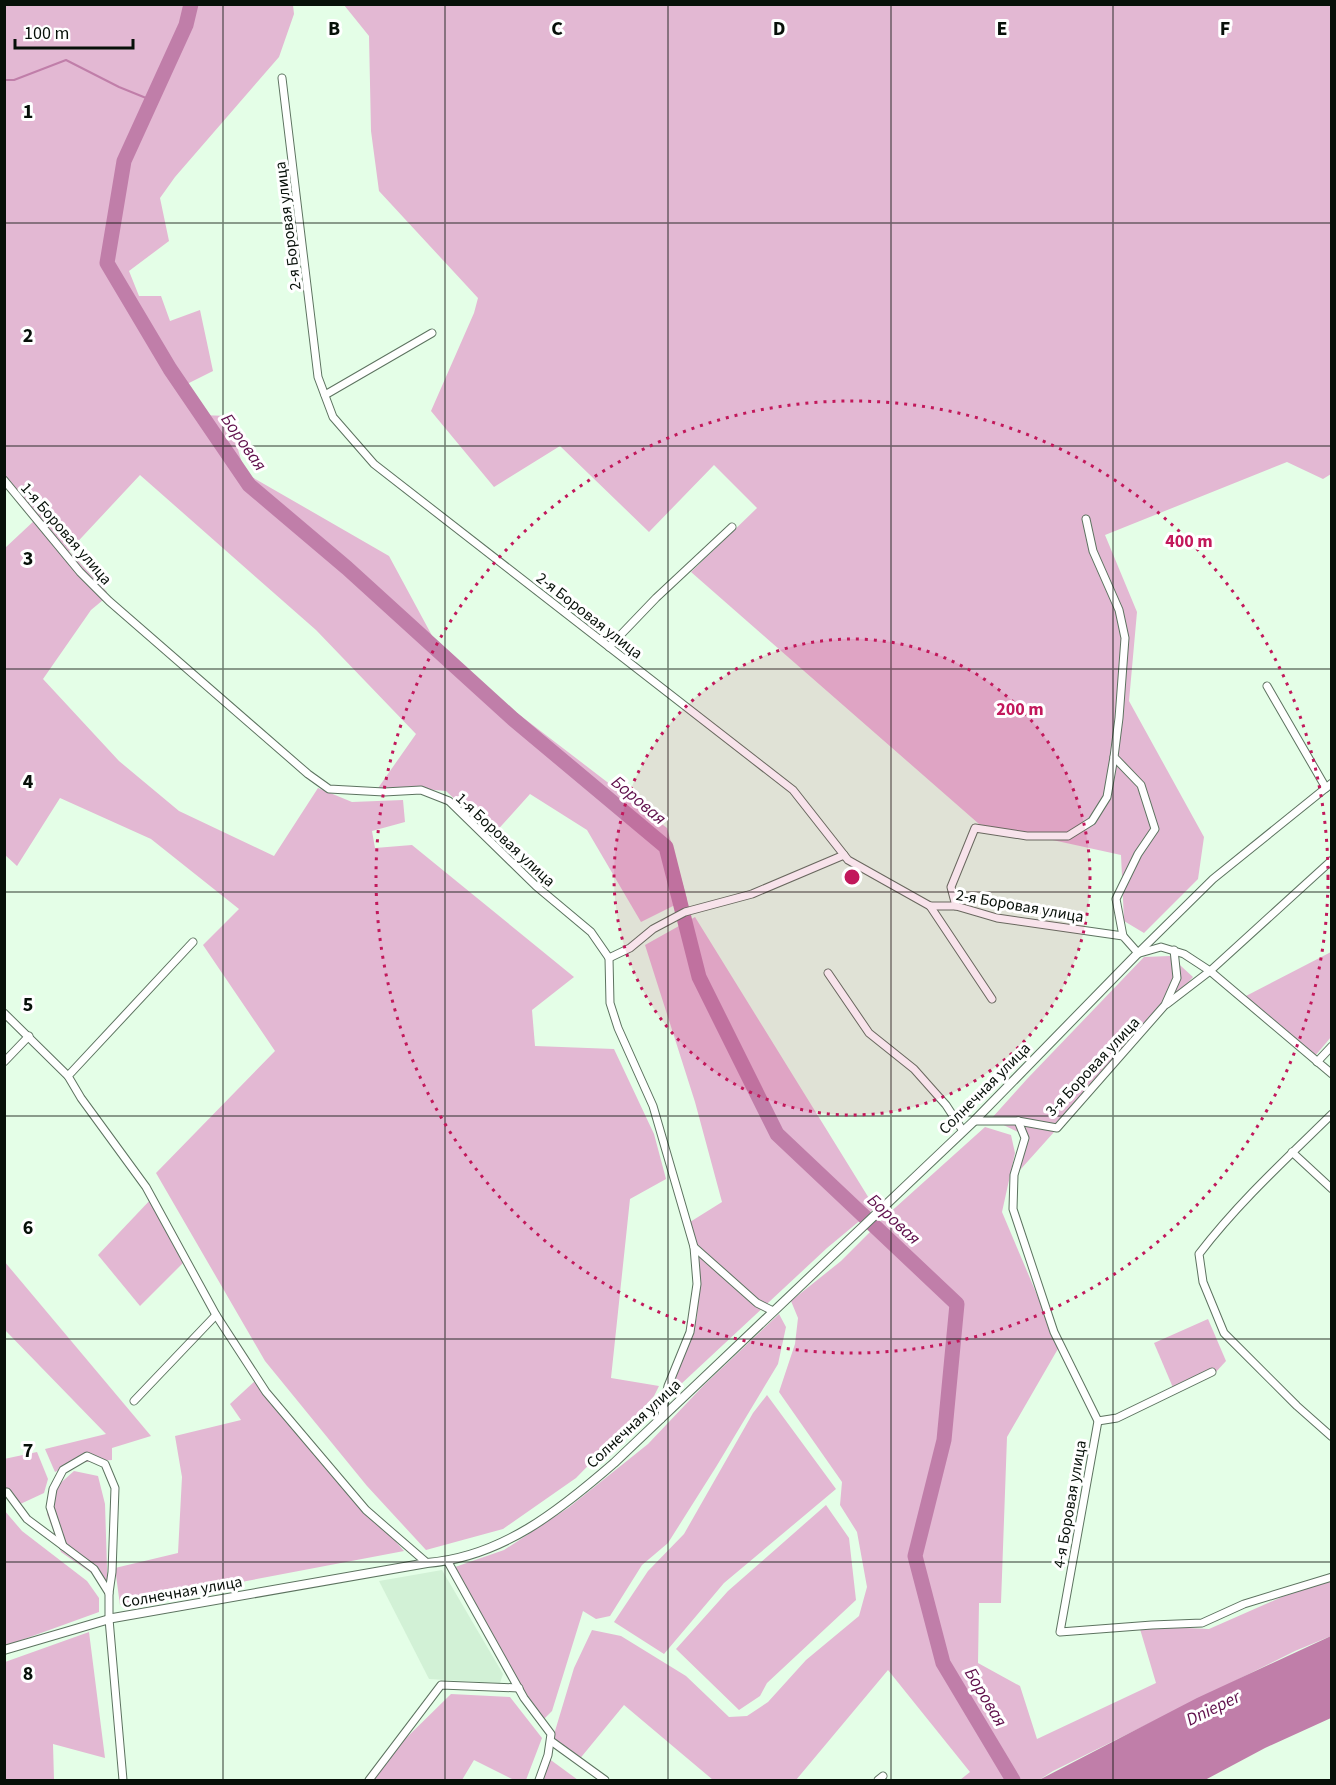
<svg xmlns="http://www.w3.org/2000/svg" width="1336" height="1785" viewBox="0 0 1336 1785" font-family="'Source Sans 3',sans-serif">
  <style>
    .built { fill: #d2f1d6 }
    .green { fill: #e3b8d3 }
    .water { fill: #c07ea9 }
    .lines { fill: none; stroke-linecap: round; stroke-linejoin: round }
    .stream { stroke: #c07ea9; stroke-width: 2 }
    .river { stroke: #c07ea9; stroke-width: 15 }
    .minor-casing { stroke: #5d7360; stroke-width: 9 }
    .tertiary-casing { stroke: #5d7360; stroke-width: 10 }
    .minor { stroke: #fff; stroke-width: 7 }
    .tertiary { stroke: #fff; stroke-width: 8 }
    .grid { fill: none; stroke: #071009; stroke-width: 1.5; stroke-opacity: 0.55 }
    .ring { fill: none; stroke: #c2185b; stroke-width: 3; stroke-dasharray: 3 6 }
    .labels { text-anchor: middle; stroke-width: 6; stroke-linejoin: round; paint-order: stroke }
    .street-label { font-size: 16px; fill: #071009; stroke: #fff }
    .water-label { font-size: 18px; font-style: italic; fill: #5f0f4b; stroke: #fff }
    .grid-label { font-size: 20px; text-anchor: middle; font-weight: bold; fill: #071009; stroke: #fff; stroke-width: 6; stroke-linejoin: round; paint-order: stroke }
    .centre { fill: #c2185b; stroke: #fff; stroke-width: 3 }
    .ring-label { font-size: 18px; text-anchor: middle; font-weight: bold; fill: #c2185b; stroke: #fff; stroke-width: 6; stroke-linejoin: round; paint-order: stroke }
  </style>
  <rect width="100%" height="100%" fill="#e4fee7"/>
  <polygon class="built" points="442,1570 503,1674 500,1683 429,1679 379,1581"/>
  <g class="green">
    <polygon points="4,5 293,5 294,14 279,57 175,177 160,198 169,241 129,271 139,296 161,296 170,321 200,310 213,371 183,386 201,415 228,416 245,473 389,556 443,656 667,828 687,899 641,922 587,830 530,794 493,835 446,791 402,787 376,791 416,734 316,630 140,475 69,551 107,592 103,600 91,610 43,679 119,761 179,811 274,856 318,788 352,802 403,800 405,822 372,831 375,848 412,845 574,977 532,1010 535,1046 614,1049 654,1134 666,1179 630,1199 611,1378 659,1386 654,1396 623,1430 576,1478 503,1529 426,1550 367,1486 265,1361 156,1173 275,1051 203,945 239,909 151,839 60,798 17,866 5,855 5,548 36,519 5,480"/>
    <polygon points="344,5 1331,5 1331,474 1323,479 1287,462 1105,535 1137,612 1129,701 1204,837 1198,879 1144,933 1124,921 1121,855 979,824 691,572 757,508 714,465 649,532 560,446 494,487 431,411 474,313 478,298 379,191 371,131 369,36"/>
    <polygon points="695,917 875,1208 827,1248 680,1385 674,1381 697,1317 699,1260 690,1222 722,1202 695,1102 645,945"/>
    <polygon points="1331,952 1331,1037 1315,1056 1244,997"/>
    <polygon points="1170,956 1193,977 1020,1170 1024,1135 991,1119 1027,1079 1144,957"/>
    <polygon points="985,1127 1011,1135 1015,1153 1002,1212 1059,1347 1007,1437 1001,1603 979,1603 978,1663 1020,1686 1037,1739 1156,1683 1140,1629 1141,1626 1209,1629 1284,1596 1331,1581 1331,1636 1295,1651 1053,1771 1039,1780 960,1780 970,1772 888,1670 796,1780 713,1780 624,1705 578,1761 552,1741 574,1668 592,1630 621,1636 686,1676 729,1717 747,1716 768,1702 806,1660 859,1616 867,1587 857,1532 840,1505 842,1482 779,1392 795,1344 798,1318 791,1301 841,1261 886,1216"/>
    <polygon points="153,1197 188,1258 140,1306 98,1255"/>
    <polygon points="4,1261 151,1436 112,1448 112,1460 74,1463 55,1472 45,1449 106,1434 5,1330"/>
    <polygon points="779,1314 786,1327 778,1364 716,1467 668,1543 642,1565 610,1616 596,1619 583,1611 552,1711 544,1719 521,1687 455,1567 504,1550 568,1508 648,1444 704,1385"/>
    <polygon points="1208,1319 1226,1361 1215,1373 1174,1390 1154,1343"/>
    <polygon points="256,1380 404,1551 120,1605 115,1568 178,1553 182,1477 175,1436 241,1420 230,1404"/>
    <polygon points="767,1395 836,1489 724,1583 664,1654 614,1622 648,1571 684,1534 753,1413"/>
    <polygon points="37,1452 48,1479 44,1493 16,1506 5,1491 4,1459"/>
    <polygon points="74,1471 98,1476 105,1504 108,1599 97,1577 61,1552 47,1514 55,1488"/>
    <polygon points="826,1505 849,1538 856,1600 767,1683 760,1696 739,1710 676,1649 728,1591"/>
    <polygon points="4,1510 22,1531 87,1581 99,1598 99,1612 5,1646"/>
    <polygon points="89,1632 105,1758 53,1744 54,1780 5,1780 5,1662"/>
    <polygon points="451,1694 510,1697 542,1738 526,1780 514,1780 474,1760 462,1780 374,1780 397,1747"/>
    <polygon points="548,1758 578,1780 541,1780"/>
  </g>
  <polygon class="water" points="1331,1636 1331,1718 1265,1748 1205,1780 1039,1780 1197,1698"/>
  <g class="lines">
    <polyline class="stream" points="4,80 14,80 66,60 119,87 151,100"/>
    <polyline class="river" points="191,4 186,25 124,161 107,263 170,369 249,485 347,568 513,719 666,847 699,977 777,1134 957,1304 944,1440 915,1556 943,1663 1013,1780"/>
    <g class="minor-casing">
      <g id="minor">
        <polyline points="282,78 318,377 333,417 374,464 793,790 848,860 930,906 956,906 997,918 1123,936 1138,953"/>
        <polyline points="325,395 432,333"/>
        <polyline points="4,480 80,572 109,601 308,774 329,789 384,792 421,790 449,801 536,886 591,932 609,958 610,1003 618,1028 653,1106 694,1247 697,1284 690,1332 668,1386 661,1419"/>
        <polyline points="1086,519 1093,551 1119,610 1125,638 1119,718 1114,757 1141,785 1155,829 1138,854 1116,899 1123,936"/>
        <polyline points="609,647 656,598 732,527"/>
        <polyline points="1267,686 1326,788"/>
        <polyline points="930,906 992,999"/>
        <polyline points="956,906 951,887 975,828 1027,836 1068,836 1092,821 1107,797 1114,757"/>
        <polyline points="193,942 68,1076 81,1098 146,1187 216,1315 266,1392 366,1510 427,1563"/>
        <polyline points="1138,953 1213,879 1332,783"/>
        <polyline points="1140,953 1161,947 1184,954 1210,971 1332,1074"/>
        <polyline points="609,958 630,948 653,929 685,912 752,894 844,855"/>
        <polyline points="828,973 869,1033 914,1069 946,1105 963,1131"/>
        <polyline points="1167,1004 1210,971 1332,860"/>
        <polyline points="4,1013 68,1076"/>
        <polyline points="4,1062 29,1036"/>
        <polyline points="1317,1062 1332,1046"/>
        <path d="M1332,1114C1286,1159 1238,1203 1199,1254L1203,1282L1224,1333L1297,1406L1332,1437"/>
        <polyline points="974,1121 1018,1121 1057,1128 1165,1005 1177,978 1174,950"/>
        <polyline points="1018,1121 1025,1138 1014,1175 1013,1209 1054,1332 1098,1421 1060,1632 1152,1625 1202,1623 1244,1604 1332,1577"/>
        <polyline points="1292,1152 1332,1189"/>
        <polyline points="694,1247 757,1303 773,1311"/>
        <polyline points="134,1401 216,1315"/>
        <polyline points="1098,1421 1117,1418 1212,1372"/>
        <polyline points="4,1492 7,1492 27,1519 94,1569 109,1593 109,1619 123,1780"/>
        <polyline points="63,1546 50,1507 53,1489 63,1470 87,1456 105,1464 115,1488 112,1572 109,1593"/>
        <polyline points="448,1562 524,1698 551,1734 548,1755 539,1780"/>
        <polyline points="551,1741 605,1780"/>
        <polyline points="369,1780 441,1685 519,1688"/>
        <polyline points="878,1780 883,1776"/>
      </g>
    </g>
    <g class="tertiary-casing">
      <path id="tertiary" d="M4,1650L113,1618L427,1563C502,1557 560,1510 614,1463L974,1121L1138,953"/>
    </g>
    <use href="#minor" class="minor"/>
    <use href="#tertiary" class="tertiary"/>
  </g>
  <path class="grid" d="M223,4V1780M445,4V1780M668,4V1780M891,4V1780M1113,4V1780M4,223H1332M4,446H1332M4,669H1332M4,892H1332M4,1116H1332M4,1339H1332M4,1562H1332"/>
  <circle cx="852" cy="877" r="238" fill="#c2185b" fill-opacity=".12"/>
  <g class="ring">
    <circle cx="852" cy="877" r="238"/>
    <circle cx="852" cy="877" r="476"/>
  </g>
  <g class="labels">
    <g class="street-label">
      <text transform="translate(287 226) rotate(-97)" y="6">2-я Боровая улица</text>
      <text transform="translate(67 533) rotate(49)" y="6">1-я Боровая улица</text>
      <text transform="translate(590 615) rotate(38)" y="6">2-я Боровая улица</text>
      <text transform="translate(506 839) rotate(43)" y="6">1-я Боровая улица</text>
      <text transform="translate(1020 905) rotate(10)" y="6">2-я Боровая улица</text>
      <text transform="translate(1092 1066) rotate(-47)" y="6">3-я Боровая улица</text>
      <text transform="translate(984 1088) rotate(-45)" y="6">Солнечная улица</text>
      <text transform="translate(633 1423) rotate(-43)" y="6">Солнечная улица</text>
      <text transform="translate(1069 1504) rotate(-80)" y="6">4-я Боровая улица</text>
      <text transform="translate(182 1591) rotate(-10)" y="6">Солнечная улица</text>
    </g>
    <g class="water-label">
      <text transform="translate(244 442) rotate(55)" y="6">Боровая</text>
      <text transform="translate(639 800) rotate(40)" y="6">Боровая</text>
      <text transform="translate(894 1219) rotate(43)" y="6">Боровая</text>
      <text transform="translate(986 1697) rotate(59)" y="6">Боровая</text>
      <text transform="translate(1213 1708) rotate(-26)" y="6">Dnieper</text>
    </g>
  </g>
  <g class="grid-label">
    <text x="334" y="35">B</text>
    <text x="557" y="35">C</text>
    <text x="779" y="35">D</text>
    <text x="1002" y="35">E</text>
    <text x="1225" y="35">F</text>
    <text x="28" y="118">1</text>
    <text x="28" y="342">2</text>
    <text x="28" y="565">3</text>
    <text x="28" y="788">4</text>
    <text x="28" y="1011">5</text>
    <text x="28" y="1234">6</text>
    <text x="28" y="1457">7</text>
    <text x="28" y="1680">8</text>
  </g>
  <circle cx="852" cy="877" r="9" class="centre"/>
  <g class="ring-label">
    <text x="1189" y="547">400 m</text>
    <text x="1020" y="715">200 m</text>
  </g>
  <rect width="1336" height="1785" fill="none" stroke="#071009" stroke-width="12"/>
  <path d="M15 39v9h118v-9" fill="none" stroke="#071009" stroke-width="3"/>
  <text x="24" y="39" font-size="18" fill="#071009" stroke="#ffffff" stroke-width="4.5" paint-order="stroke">100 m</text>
</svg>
